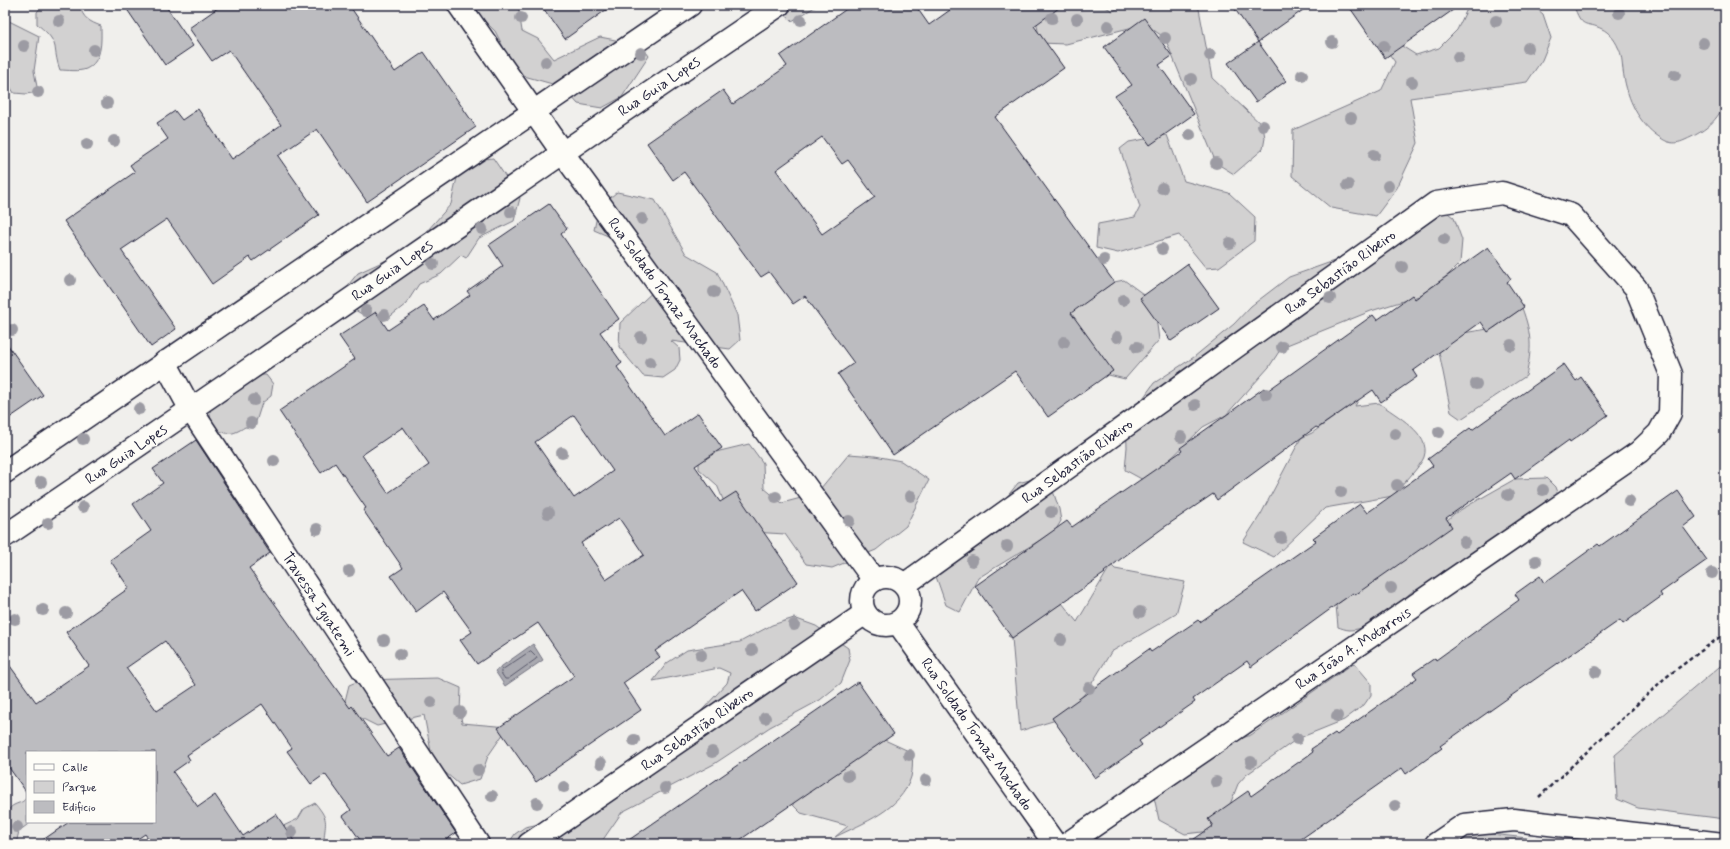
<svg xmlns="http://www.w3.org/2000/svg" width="1730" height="849" viewBox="0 0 1730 849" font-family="Mynerve,sans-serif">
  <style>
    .green { fill: #d2d1d1; stroke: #7a7a86 }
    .water { fill: #a9a9b0; stroke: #737381 }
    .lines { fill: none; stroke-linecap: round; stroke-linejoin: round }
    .shore { stroke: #58586a; stroke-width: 1 }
    .building { fill: #bcbcc0; stroke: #22223b; fill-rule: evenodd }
    .minor-casing { stroke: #22223b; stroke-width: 25 }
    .major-casing { stroke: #22223b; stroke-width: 25 }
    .path { stroke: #22223b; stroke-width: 2.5; stroke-dasharray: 4 3; stroke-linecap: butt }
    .minor { stroke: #fdfcf7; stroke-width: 22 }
    .major { stroke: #fdfcf7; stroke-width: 22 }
    .tree { fill: #9c9ba3 }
    .labels { text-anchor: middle; stroke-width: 3; stroke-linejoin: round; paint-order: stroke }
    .street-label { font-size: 15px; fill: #22223b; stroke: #fdfcf7 }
  </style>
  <rect width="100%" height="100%" fill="#f0efec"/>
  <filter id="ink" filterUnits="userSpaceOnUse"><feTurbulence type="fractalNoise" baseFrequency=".025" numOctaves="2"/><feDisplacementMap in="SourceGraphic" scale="8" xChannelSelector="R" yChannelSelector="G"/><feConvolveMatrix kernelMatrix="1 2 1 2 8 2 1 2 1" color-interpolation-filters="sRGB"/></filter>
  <g filter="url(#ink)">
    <g class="green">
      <path d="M43,5H80C82,18 90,22 101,26C101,41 103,61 86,69C79,72 67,70 60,70C57,62 56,55 55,47C53,37 44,30 37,24V12Z"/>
      <polygon points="468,5 518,5 522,31 538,39 554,59 600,37 641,45 649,56 622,97 602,108 578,104 563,87 517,74 495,31"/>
      <polygon points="780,5 818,5 792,21 779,9"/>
      <polygon points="1055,5 1102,5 1113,11 1125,5 1193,5 1199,9 1212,78 1263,126 1265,138 1263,149 1234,174 1216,163 1165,38 1145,24 1066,44 1040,43 1036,19"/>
      <polygon points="1469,5 1532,5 1543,14 1551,38 1542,60 1527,82 1410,98 1418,143 1397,188 1376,216 1331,208 1292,176 1293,130 1381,91 1395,62 1384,47 1375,29 1416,55 1439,48 1457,30"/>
      <path d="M1576,5H1686L1689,8L1693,5H1725V104C1714,124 1705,131 1685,140C1672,146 1666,142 1655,134C1636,119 1626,95 1623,70C1622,62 1622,54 1618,47C1615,40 1609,32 1602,29C1587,21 1583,30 1575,9Z"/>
      <polygon points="5,19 39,36 34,71 38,92 26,94 14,93 5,78"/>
      <polygon points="1167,135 1184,181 1229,193 1255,217 1254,241 1219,267 1206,268 1179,235 1118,253 1096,248 1098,224 1135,217 1140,207 1120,149 1129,142"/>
      <polygon points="493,158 520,198 514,221 479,238 466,258 461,255 441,274 419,284 406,304 387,319 374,321 353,309 349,284 358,273 411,249 451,204 459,169 468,161"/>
      <polygon points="617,192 655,200 686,254 717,272 737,315 740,340 730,349 671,341 679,348 680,360 675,370 663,378 643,376 619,347 620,323 661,284 645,252 594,230 599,207"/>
      <polygon points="1436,203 1454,218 1462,240 1460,263 1448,275 1419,296 1371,311 1282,347 1269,367 1226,415 1203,427 1147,482 1125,470 1127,447 1126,422 1154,383 1194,357 1234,324 1251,306 1289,277 1334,261 1416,208"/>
      <polygon points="1124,280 1154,302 1159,340 1125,379 1092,371 1039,334 1114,282"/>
      <path d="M1522,308C1532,335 1532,349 1526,376L1461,419L1451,412L1439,352L1457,334L1494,328Z"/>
      <path d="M252,375H266L273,384L271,396L262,403L254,428L245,427C231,436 227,435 212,427L210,415L211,402Z"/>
      <path d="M1359,399L1355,406L1379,403C1395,415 1432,434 1424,457C1421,466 1400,487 1393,496L1325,508L1274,557L1243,542L1261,514L1301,438L1312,433Z"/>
      <polygon points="749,444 763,463 764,488 782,503 816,494 849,454 875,456 901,461 929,480 906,526 876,550 832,568 806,564 785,534 736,531 717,485 699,469 699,456"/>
      <polygon points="1041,477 1051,485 1059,509 1061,521 1055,531 978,578 960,612 946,605 933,568 940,546 994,513 1018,483"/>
      <path d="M1546,478L1555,487L1563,509L1530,537L1443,571L1418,598L1414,590C1398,603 1372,630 1350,630C1346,630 1341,628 1338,627L1336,605L1413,551L1455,513L1515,479Z"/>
      <polygon points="1111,565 1115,569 1185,582 1176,614 1111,652 1089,688 1066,717 1020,731 1012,638 1008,636 1017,628 1062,603 1077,622"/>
      <polygon points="794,618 816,626 848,648 850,660 841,683 820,700 770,727 714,764 622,812 600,844 508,844 515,834 525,827 558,820 694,719 727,683 730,673 719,668 653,681 667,663 687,650 740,642 772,625"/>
      <polygon points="1725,662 1725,819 1638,808 1617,799 1615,755"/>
      <polygon points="1354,663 1371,683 1371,695 1364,705 1344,720 1297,739 1246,775 1238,784 1220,830 1185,834 1159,820 1154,797 1228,743 1251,735"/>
      <polygon points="438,678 461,688 460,712 462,723 508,727 488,756 480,779 460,785 433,762 424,715 377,726 343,709 349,685 361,680"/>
      <path d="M865,731L913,753C912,760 913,770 911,777C901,810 863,823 835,837L848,826L801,813L793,805L799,779Z"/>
      <path d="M27,797V822H31L19,831L16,844H5C5,832 2,811 14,805C20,802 23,803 27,797Z"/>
      <path d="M315,803C331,822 324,822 324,844H288L277,829L298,819L304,809Z"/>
      <polygon points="1445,829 1582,844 1422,844"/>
    </g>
    <polygon class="water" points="533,644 543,660 505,686 495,671"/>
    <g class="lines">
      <polygon class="shore" points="531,651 537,657 536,659 508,679 505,679 501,673 501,671"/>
    </g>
    <g class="building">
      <polygon points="124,5 165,5 193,46 165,65"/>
      <polygon points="222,5 349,5 395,72 424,52 476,127 367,202 317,129 278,156 319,215 253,261 250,257 212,284 167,219 121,250 176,329 151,347 64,221 135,172 130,165 168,139 157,123 175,111 182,120 198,109 232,159 281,125 229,50 212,61 189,28"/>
      <polygon points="541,5 613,5 565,39"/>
      <path d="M852,5H915L929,25L957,5H1063L1034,26L1064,68L995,117L1114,282L1071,313L1113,371L1048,417L1015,371L893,455L838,374L854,363L805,296L793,304L769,272L761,277L684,172L673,180L647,143L723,90L733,104L787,66L780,56ZM822,137L842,164L848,160L875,197L822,234L776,170Z"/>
      <polygon points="1232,5 1310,5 1258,42"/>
      <polygon points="1348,5 1460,5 1385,58"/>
      <polygon points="1144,18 1172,56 1159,65 1194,114 1150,145 1115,96 1132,85 1104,47"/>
      <polygon points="1258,42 1286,81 1256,102 1228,63"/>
      <path d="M549,204L567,229L561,234L619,319L600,332L622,363L617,367L665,436L698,413L722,448L695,466L720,502L736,492L798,582L755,611L741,591L655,651L660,657L623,683L641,710L536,782L498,728L574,676L538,623L477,664L460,640L472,632L443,592L416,612L391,576L403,568L363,510L366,508L335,463L321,473L279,411L355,359L339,336L376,312L388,330L424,306L434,320L470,295L467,291L503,266L489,245ZM574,415L613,471L574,498L535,442ZM403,427L429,465L388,493L362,455ZM619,518L644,555L606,580L581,543Z"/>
      <polygon points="1488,247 1511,279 1507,282 1524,307 1488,332 1481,322 1413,371 1417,377 1381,402 1373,390 1318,428 1316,427 1217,500 1213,494 1163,528 1122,558 1104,572 1105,573 1012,638 975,586 1067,521 1072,527 1182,451 1180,448 1264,388 1267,391 1373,315 1377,320 1412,295 1415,299"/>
      <polygon points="1187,264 1219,308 1171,341 1140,298"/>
      <polygon points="5,341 43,395 5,421"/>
      <polygon points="1564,364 1576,381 1581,377 1608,415 1570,442 1569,440 1515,479 1511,473 1446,518 1452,527 1355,595 1353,593 1336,605 1251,667 1247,661 1193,699 1195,702 1139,741 1142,745 1095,778 1052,718 1149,649 1151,652 1198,620 1200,622 1316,541 1313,538 1360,504 1367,513 1433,466 1428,459 1470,428 1472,430"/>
      <path d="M196,440L270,553L249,568L350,708L352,706L387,756L399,748L456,833L440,844H363L343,816L351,810L325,774L311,784L287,751L292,748L262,704L187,755L190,760L173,772L198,807L215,795L243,836L276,814L296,844H152L145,834L130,844H37L69,822H155V752H27V793L5,762V659L36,702L89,666L66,632L129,588L110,560L151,531L133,504L163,483L153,469ZM165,641L196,685L157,711L126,668Z"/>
      <polygon points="1678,491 1696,517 1683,527 1707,560 1660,593 1662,596 1623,624 1620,620 1508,698 1440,746 1442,748 1406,774 1402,768 1294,844 1187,844 1213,826 1208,819 1248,791 1251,796 1313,752 1311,749 1335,733 1337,735 1417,678 1413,673 1435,658 1436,660 1519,600 1515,594 1540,576 1544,583 1598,544 1600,546"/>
      <polygon points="858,682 894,734 734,844 623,844"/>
    </g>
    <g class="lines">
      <g class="minor-casing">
        <g id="minor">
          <polyline points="459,5 562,152 874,580"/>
          <polyline points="165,362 191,410 478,844"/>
          <circle cx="886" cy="601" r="24"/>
          <polyline points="904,585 1436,203 1502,193 1571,215 1636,288 1671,374 1670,413 1659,433 1639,452 1067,844"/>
          <polyline points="898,623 1055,844"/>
          <polyline points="529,844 864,614"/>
          <polyline points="1436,844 1464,825 1514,820 1723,844"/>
        </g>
      </g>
      <g class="major-casing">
        <g id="major">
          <polyline points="5,472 690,5"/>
          <path d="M5,536C265,361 520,180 779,5"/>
        </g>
      </g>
      <polyline class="path" points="1539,797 1665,678 1725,633"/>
      <use href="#minor" class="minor"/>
      <use href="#major" class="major"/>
    </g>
    <g class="tree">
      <circle cx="1619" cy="13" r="6"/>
      <circle cx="521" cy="18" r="6"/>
      <circle cx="1052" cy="18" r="6"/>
      <circle cx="1077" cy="19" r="6"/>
      <circle cx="801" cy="20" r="6"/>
      <circle cx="59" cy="21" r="6"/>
      <circle cx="1496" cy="21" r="6"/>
      <circle cx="1108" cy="26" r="6"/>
      <circle cx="1165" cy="38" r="6"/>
      <circle cx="1332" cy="42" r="6"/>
      <circle cx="1703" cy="43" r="6"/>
      <circle cx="24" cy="46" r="6"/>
      <circle cx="1384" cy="46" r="6"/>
      <circle cx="1528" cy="48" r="6"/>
      <circle cx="94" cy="50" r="6"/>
      <circle cx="641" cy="53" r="6"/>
      <circle cx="1210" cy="55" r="6"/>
      <circle cx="1458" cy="57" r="6"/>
      <circle cx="546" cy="62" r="6"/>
      <circle cx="1302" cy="75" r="6"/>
      <circle cx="1675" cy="75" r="6"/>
      <circle cx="1191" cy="79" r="6"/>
      <circle cx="1412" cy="82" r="6"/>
      <circle cx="38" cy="92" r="6"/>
      <circle cx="107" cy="103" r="6"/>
      <circle cx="1351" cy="118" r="6"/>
      <circle cx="1263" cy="126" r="6"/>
      <circle cx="1190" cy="135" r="6"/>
      <circle cx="114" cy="141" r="6"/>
      <circle cx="87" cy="144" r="6"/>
      <circle cx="1374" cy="155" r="6"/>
      <circle cx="1216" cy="163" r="6"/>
      <circle cx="1348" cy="185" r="6"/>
      <circle cx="1388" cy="186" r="6"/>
      <circle cx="1162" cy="188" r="6"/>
      <circle cx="511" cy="212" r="6"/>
      <circle cx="642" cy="219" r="6"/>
      <circle cx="482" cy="229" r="6"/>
      <circle cx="1444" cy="239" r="6"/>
      <circle cx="1230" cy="243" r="6"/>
      <circle cx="1162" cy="249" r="6"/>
      <circle cx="1104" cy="260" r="6"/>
      <circle cx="433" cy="264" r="6"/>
      <circle cx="1402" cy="267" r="6"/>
      <circle cx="70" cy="280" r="6"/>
      <circle cx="714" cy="292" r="6"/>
      <circle cx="1330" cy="298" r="6"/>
      <circle cx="1123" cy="300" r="6"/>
      <circle cx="366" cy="311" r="6"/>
      <circle cx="384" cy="315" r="6"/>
      <circle cx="12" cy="330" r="6"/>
      <circle cx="641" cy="337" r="6"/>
      <circle cx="1117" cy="337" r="6"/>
      <circle cx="1064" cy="342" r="6"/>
      <circle cx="1511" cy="345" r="6"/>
      <circle cx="1137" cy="347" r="6"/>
      <circle cx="1282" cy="347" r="6"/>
      <circle cx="650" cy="362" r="6"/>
      <circle cx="1476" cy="384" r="6"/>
      <circle cx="1266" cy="394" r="6"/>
      <circle cx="254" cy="400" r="6"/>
      <circle cx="1195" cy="405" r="6"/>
      <circle cx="139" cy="409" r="6"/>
      <circle cx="251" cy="423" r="6"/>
      <circle cx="1439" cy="432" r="6"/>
      <circle cx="1395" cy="434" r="6"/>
      <circle cx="1181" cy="437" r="6"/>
      <circle cx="83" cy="439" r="6"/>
      <circle cx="562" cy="453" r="6"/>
      <circle cx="274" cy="461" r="6"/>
      <circle cx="41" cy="482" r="6"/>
      <circle cx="1397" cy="485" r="6"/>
      <circle cx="1543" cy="490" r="6"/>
      <circle cx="1341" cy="492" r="6"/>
      <circle cx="1508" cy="495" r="6"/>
      <circle cx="911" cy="496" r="6"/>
      <circle cx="776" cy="497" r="6"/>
      <circle cx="1629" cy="501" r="6"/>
      <circle cx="83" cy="507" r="6"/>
      <circle cx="1051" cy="512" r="6"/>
      <circle cx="548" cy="513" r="6"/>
      <circle cx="849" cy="521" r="6"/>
      <circle cx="48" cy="523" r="6"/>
      <circle cx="317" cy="529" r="6"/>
      <circle cx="1281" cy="538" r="6"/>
      <circle cx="1464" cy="542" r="6"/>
      <circle cx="1007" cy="546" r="6"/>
      <circle cx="972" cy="561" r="6"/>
      <circle cx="1536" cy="561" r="6"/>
      <circle cx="349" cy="571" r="6"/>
      <circle cx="1712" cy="573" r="6"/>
      <circle cx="1391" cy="588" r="6"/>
      <circle cx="43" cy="610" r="6"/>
      <circle cx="1140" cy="612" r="6"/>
      <circle cx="66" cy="613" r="6"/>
      <circle cx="15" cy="619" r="6"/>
      <circle cx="794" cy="625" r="6"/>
      <circle cx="384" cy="640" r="6"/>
      <circle cx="1061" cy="640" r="6"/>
      <circle cx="752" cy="650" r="6"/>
      <circle cx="400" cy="654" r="6"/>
      <circle cx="701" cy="655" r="6"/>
      <circle cx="1596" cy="672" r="6"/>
      <circle cx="1089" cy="688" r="6"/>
      <circle cx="431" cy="702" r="6"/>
      <circle cx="460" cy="712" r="6"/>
      <circle cx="1337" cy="716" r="6"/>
      <circle cx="765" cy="718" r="6"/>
      <circle cx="1297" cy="739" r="6"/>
      <circle cx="634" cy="740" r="6"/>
      <circle cx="712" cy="752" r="6"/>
      <circle cx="909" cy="755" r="6"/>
      <circle cx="1251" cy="762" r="6"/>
      <circle cx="601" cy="763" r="6"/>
      <circle cx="478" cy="770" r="6"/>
      <circle cx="848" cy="776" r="6"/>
      <circle cx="926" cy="780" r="6"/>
      <circle cx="1216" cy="782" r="6"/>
      <circle cx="564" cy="787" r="6"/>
      <circle cx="665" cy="788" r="6"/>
      <circle cx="492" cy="796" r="6"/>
      <circle cx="537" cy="803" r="6"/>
      <circle cx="1395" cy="806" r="6"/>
      <circle cx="17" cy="827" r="6"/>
      <circle cx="292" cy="832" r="6"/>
    </g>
  </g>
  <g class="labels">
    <g class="street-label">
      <text transform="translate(659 86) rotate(-34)" y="5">Rua Guia Lopes</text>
      <text transform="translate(392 270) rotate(-35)" y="5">Rua Guia Lopes</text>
      <text transform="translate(1340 272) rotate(-36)" y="5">Rua Sebastião Ribeiro</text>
      <text transform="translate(665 293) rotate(54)" y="5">Rua Soldado Tomaz Machado</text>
      <text transform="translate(126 454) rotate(-34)" y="5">Rua Guia Lopes</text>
      <text transform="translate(1077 461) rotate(-36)" y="5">Rua Sebastião Ribeiro</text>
      <text transform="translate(319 604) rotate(57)" y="5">Travessa Iguatemi</text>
      <text transform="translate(1353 648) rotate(-34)" y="5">Rua João A. Motarrois</text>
      <text transform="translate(697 729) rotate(-35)" y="5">Rua Sebastião Ribeiro</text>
      <text transform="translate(977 734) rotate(55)" y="5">Rua Soldado Tomaz Machado</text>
    </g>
  </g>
  <rect width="1730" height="849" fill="none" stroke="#fdfcf7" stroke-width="20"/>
  <rect x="10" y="10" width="1710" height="829" fill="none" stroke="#22223b" stroke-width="1.5" filter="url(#ink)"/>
  <rect x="26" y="751" width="130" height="72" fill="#fdfcf7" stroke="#a5a5ac"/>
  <rect x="34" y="764" width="20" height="6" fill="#fdfcf7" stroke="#a5a5ac"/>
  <text x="62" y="771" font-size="12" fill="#22223b">Calle</text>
  <rect x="34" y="781" width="20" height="12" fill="#d2d1d1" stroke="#a5a5ac"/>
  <text x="62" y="791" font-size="12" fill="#22223b">Parque</text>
  <rect x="34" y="801" width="20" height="12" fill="#bcbcc0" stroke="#a5a5ac"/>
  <text x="62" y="811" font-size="12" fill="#22223b">Edificio</text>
</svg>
